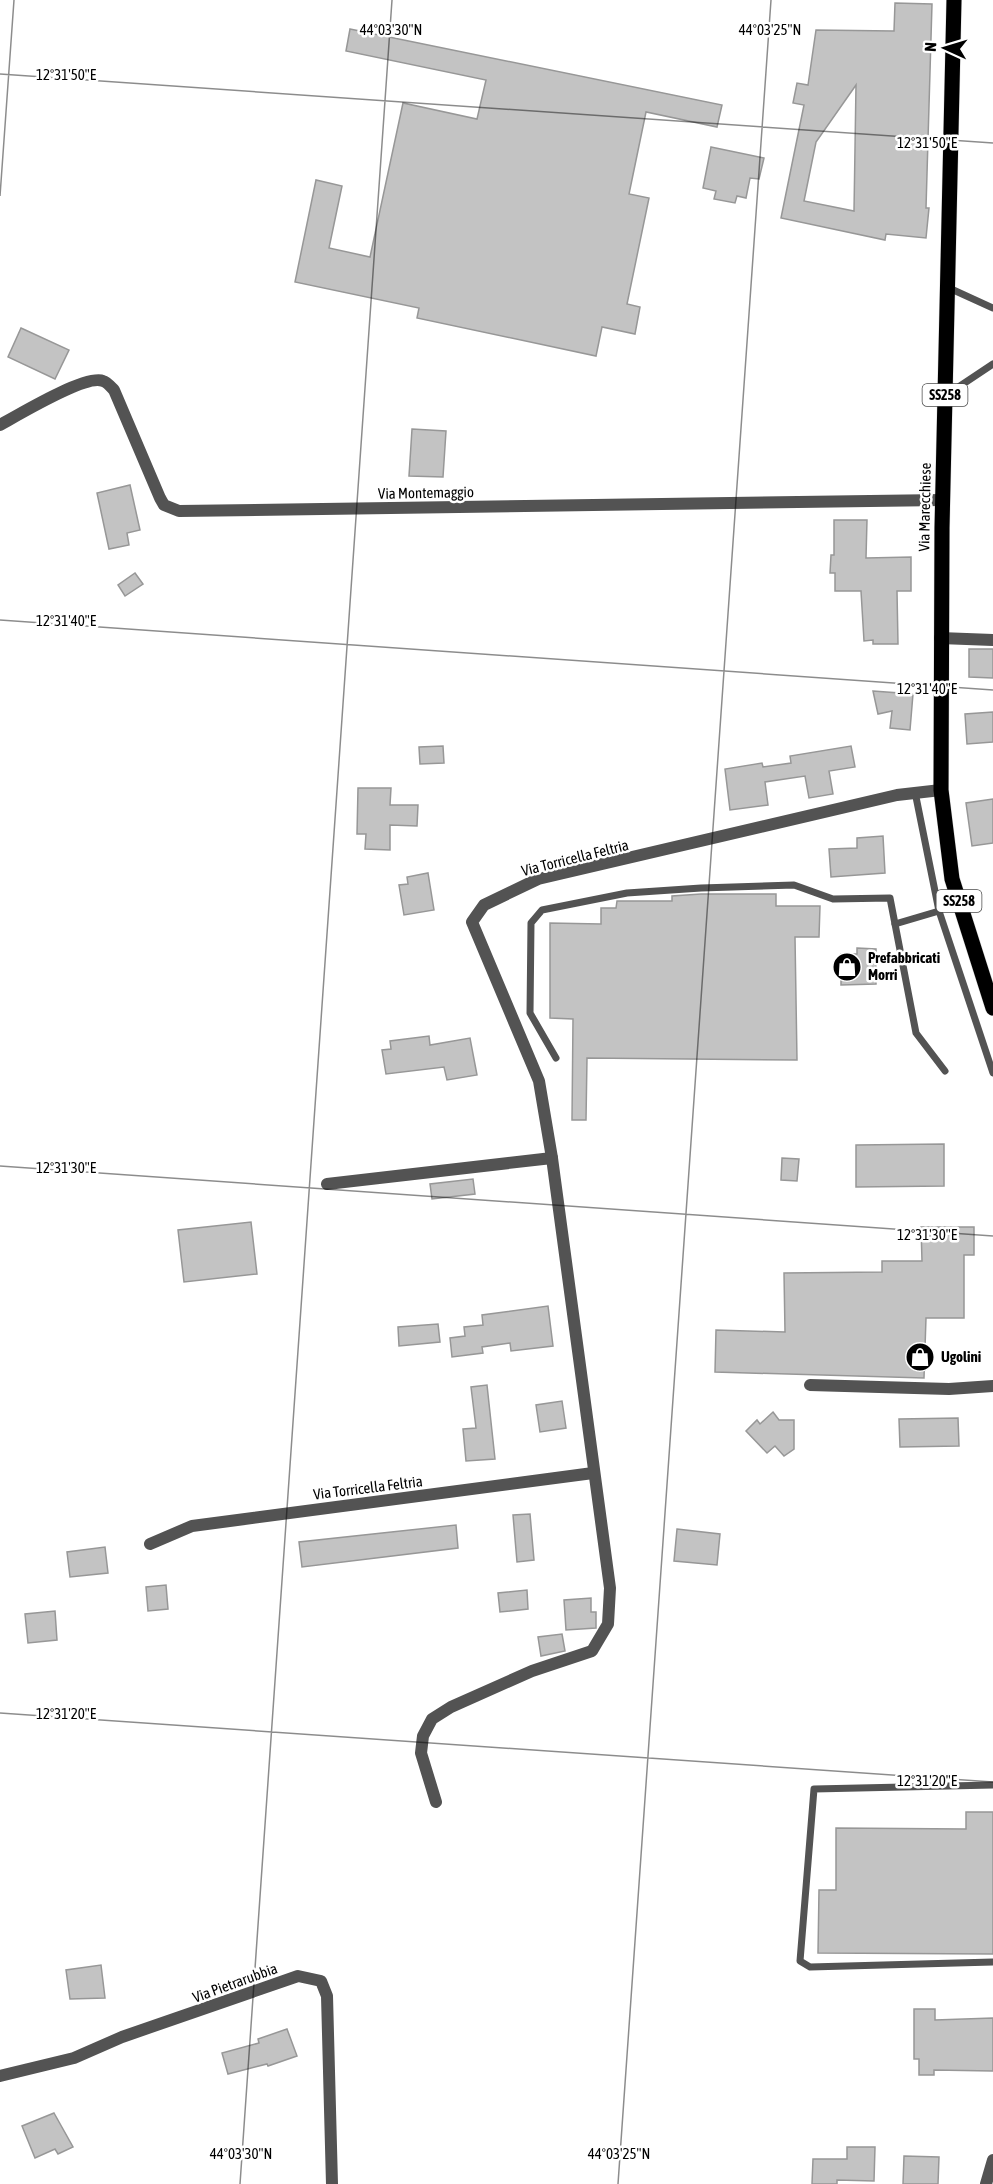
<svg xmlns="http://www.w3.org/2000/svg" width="993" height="2184" viewBox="0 0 993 2184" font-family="'Asap Condensed',sans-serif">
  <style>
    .building { fill: #c3c3c3; stroke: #979797; stroke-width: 1.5; fill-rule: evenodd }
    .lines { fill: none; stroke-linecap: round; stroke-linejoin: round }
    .primary-casing { stroke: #dbdbdb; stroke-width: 16 }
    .service { stroke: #535353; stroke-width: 7 }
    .minor { stroke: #535353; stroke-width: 12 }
    .primary { stroke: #000; stroke-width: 15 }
    .ticks { fill: none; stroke: #000; stroke-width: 1.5; stroke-opacity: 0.45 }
    .labels { text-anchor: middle; stroke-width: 5; stroke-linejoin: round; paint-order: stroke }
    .shield { fill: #fff; stroke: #4c4c4c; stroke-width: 1.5 }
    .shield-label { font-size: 14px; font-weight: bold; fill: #000 }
    .street-label { font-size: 15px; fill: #000; stroke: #fff }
    .poi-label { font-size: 15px; font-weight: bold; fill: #000; stroke: #fff; text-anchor: start }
    .ticks-label { font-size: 15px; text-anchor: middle; fill: #000; stroke: #fff; stroke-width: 5; stroke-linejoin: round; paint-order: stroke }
  </style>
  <rect width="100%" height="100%" fill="#fff"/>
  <g class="building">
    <path d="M895,3L932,4L926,208H929L926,238L886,234L885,240L781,218L804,105L793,103L797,83L808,85L816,30L894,31ZM856,85L854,211L804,201L816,142Z"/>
    <polygon points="350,29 722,105 717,127 646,112 629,194 649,198 627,304 640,307 635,334 602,327 596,356 417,318 419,308 295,282 316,180 342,186 329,248 370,257 403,103 477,119 486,80 346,51"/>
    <polygon points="711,147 764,158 759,179 750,178 746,198 737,196 735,203 714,199 716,191 703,188"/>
    <polygon points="21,328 69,350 55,379 8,357"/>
    <polygon points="412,429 446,431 443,477 409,476"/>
    <polygon points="130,485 140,530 127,533 129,545 109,549 97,493"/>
    <polygon points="834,520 867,520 866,558 911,557 911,591 897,591 898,644 873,644 873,640 864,641 861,591 835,591 835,573 830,573 831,555 834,555"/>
    <polygon points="135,573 143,584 125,596 118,585"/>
    <polygon points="969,649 993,649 993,678 969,677"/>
    <polygon points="873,691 913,694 910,730 890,728 892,711 878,714"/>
    <polygon points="993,712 993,742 967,744 965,714"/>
    <polygon points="443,746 444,763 420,764 419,747"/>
    <polygon points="851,746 855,767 829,771 833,794 809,798 805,776 765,782 768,805 730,810 725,769 762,763 763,767 791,763 790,756"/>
    <polygon points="358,788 391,788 390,805 418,805 417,826 390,825 390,850 365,849 366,834 357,834"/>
    <polygon points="993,799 993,843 972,846 966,803"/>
    <polygon points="883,836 885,873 831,877 829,849 857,848 857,838"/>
    <polygon points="428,873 434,910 404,915 399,885 408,884 407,877"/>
    <polygon points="701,894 776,894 776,906 820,906 819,937 795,937 797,1060 587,1058 586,1120 572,1120 573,1019 550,1018 550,923 601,924 601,908 616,908 617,901 672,901 672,896"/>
    <polygon points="857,948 876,949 876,984 841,985 841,954 857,954"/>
    <polygon points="429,1036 430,1045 470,1038 477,1075 447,1080 444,1067 386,1074 382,1050 391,1049 390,1041"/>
    <polygon points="944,1144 944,1186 856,1187 856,1145"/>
    <polygon points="782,1158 799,1159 797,1181 781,1180"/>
    <polygon points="473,1179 475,1194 432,1199 430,1184"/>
    <polygon points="251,1222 257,1274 184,1282 178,1230"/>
    <polygon points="921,1227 974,1227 974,1255 964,1255 964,1318 926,1318 924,1378 715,1372 716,1330 785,1332 784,1273 882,1272 882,1261 922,1261"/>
    <polygon points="548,1306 553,1346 511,1351 510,1343 482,1347 483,1353 452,1357 450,1338 465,1336 464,1327 483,1325 482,1315"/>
    <polygon points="438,1324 440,1342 399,1346 398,1327"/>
    <polygon points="487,1385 495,1459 466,1461 463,1429 476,1428 471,1387"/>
    <polygon points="562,1401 566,1428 540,1432 536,1405"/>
    <polygon points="773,1412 779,1420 794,1420 794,1449 784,1456 775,1446 767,1453 746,1431 757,1420 760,1424"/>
    <polygon points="958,1418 959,1446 900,1447 899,1419"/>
    <polygon points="530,1514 534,1560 517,1562 513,1515"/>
    <polygon points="456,1525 458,1548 302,1567 299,1542"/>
    <polygon points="677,1529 720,1534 717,1565 674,1561"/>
    <polygon points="105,1547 108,1573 70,1577 67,1552"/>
    <polygon points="166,1585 168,1609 148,1611 146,1587"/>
    <polygon points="527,1590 528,1609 500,1612 498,1593"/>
    <polygon points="591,1598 591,1612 596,1612 596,1628 566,1630 564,1600"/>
    <polygon points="55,1611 57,1640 28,1643 25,1614"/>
    <polygon points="562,1634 565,1651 541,1656 538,1637"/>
    <polygon points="966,1812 993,1812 993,1954 818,1953 819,1890 836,1890 836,1828 966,1829"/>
    <polygon points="101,1965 105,1998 70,1999 66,1970"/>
    <polygon points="914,2009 935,2009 935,2020 993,2018 993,2071 934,2070 934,2075 919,2075 919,2059 914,2059"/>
    <polygon points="287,2029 297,2056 268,2066 267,2064 228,2074 222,2053 259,2043 258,2039"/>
    <polygon points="54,2113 73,2147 58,2154 55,2149 35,2158 22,2126"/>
    <polygon points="847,2147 875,2147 874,2181 837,2180 837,2184 812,2184 813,2159 847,2159"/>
    <polygon points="904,2156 939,2157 938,2184 903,2184"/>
  </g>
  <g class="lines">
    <g class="primary-casing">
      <polyline id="primary" points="954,0 942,528 941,790 952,879 993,1008"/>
    </g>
    <g class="service">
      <polyline points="949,288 993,308"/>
      <polyline points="945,396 993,364"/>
      <polyline points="915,792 939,911"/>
      <polyline points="895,924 939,911 993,1073"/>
      <polyline points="556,1058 530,1013 531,923 542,910 627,893 701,888 794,885 833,899 890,898 916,1033 945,1071"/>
      <polyline points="993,1785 814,1789 800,1961 810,1967 993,1962"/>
    </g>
    <g class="minor">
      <path d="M0,425C18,415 86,374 103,381C107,382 111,387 114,390L160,498L164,505L179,511L942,500"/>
      <polyline points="940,638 993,640"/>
      <polyline points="327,1184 552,1158"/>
      <polyline points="810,1385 949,1389 993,1386"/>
      <polyline points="150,1544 192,1526 593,1473"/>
      <polyline points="436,1802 421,1753 423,1736 432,1719 451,1707 532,1671 592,1651 608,1624 610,1588 552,1158 539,1081 472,922 484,905 538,879 897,795 941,790"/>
      <polyline points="0,2076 74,2058 122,2037 298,1976 321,1981 327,1996 332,2184"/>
      <polyline points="986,2184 993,2160"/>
    </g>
    <use href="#primary" class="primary"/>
  </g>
  <path class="ticks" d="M0,74L993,143M0,196L14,0M0,620L993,690M0,1166L993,1236M0,1713L993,1782M240,2184L392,0M618,2184L771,0"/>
  <defs>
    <g id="shop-disc" transform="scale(1.5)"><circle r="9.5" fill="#000" stroke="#fff"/><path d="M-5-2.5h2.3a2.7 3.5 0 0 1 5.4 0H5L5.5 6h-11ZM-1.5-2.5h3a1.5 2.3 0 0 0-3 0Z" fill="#fff"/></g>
  </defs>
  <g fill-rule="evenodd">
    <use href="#shop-disc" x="847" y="967"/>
    <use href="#shop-disc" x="920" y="1357"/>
  </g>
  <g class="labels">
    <g class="shield">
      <rect x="922.5" y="384" width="45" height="22" rx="4.5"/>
      <rect x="936.5" y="890" width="45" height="22" rx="4.5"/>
    </g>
    <g class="shield-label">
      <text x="945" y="400">SS258</text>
      <text x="959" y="906">SS258</text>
    </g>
    <g class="street-label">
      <text transform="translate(426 493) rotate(-1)" y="5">Via Montemaggio</text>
      <text transform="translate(925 507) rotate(-89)" y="5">Via Marecchiese</text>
      <text transform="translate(575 858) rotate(-14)" y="5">Via Torricella Feltria</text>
      <text transform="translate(368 1488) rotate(-7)" y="5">Via Torricella Feltria</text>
      <text transform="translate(235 1983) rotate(-20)" y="5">Via Pietrarubbia</text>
    </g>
    <g class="poi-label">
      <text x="868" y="963">Prefabbricati<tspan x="868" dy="17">Morri</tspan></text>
      <text x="941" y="1362">Ugolini</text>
    </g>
  </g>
  <g class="ticks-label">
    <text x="391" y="35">44°03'30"N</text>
    <text x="770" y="35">44°03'25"N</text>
    <text x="66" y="80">12°31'50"E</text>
    <text x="927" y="148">12°31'50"E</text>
    <text x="66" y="626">12°31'40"E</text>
    <text x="927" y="694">12°31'40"E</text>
    <text x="66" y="1173">12°31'30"E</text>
    <text x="927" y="1240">12°31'30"E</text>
    <text x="66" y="1719">12°31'20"E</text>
    <text x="927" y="1786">12°31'20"E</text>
    <text x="241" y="2159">44°03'30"N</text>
    <text x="619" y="2159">44°03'25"N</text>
  </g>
  <g transform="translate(945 48) rotate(274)" stroke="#ffffff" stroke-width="4.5" paint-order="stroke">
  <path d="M0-4.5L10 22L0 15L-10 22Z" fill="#000000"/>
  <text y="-9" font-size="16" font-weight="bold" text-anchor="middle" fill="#000000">N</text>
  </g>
</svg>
